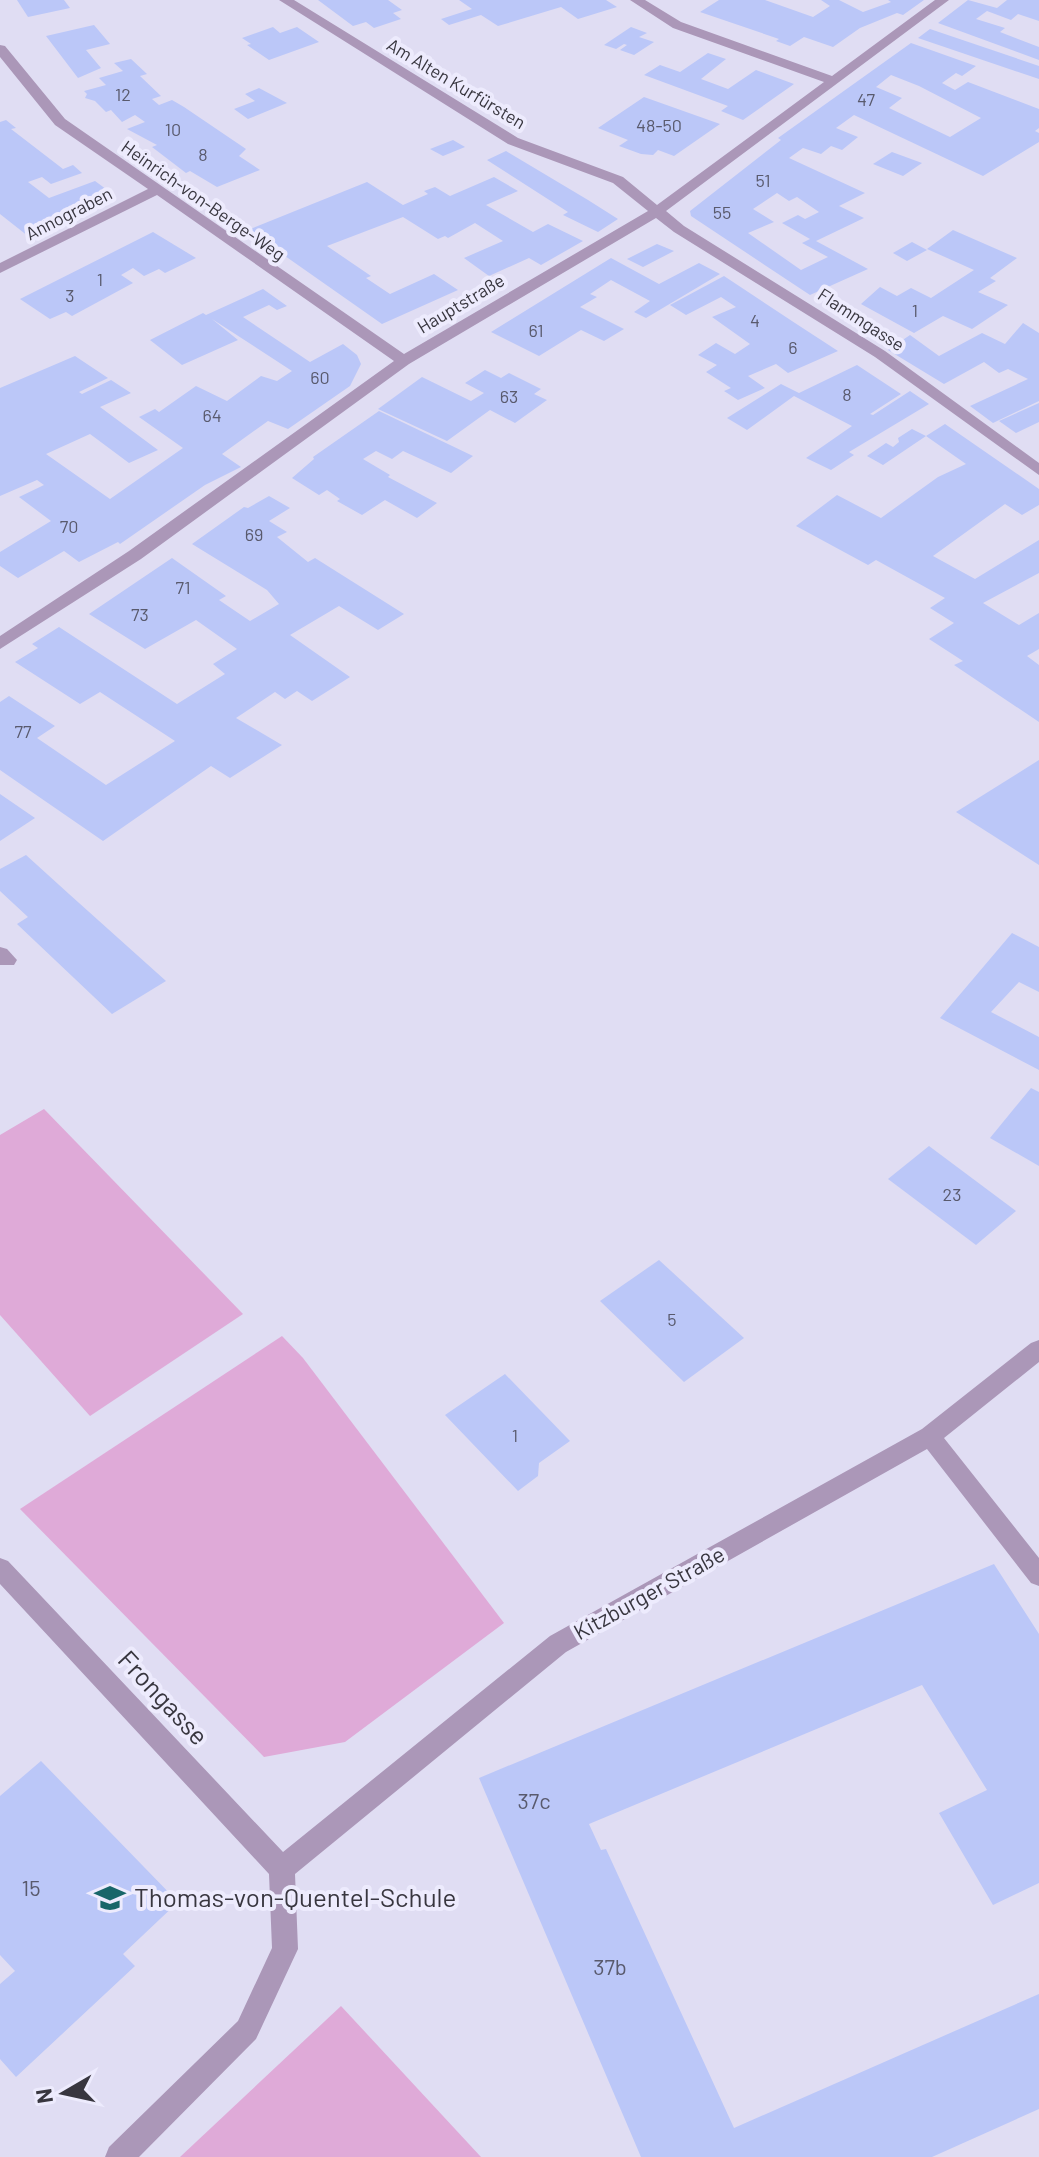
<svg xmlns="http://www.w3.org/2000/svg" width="1039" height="2157" viewBox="0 0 1039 2157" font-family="Barlow,sans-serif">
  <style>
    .green { fill: #dfaad8 }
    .building { fill: #bbc7f8; fill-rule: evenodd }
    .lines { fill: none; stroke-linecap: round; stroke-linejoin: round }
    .lane { fill: #ab97b8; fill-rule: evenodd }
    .street { fill: #ab97b8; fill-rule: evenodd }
    .labels { text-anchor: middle; stroke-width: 8; stroke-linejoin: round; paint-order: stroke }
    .far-street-label { font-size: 18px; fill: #38363f; stroke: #edebfd }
    .number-label { font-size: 18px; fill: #595a6d }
    .street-label { font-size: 22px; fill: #38363f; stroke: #edebfd }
    .near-number-label { font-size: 22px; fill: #595a6d }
    .near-street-label { font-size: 26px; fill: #38363f; stroke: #edebfd }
    .near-poi-label { font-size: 26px; fill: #38363f; stroke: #edebfd; text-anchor: start }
  </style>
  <rect width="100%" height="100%" fill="#e0ddf3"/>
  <g class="green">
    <polygon points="44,1109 243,1314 90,1416 0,1315 0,1135"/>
    <polygon points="282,1336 303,1358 504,1623 345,1742 264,1757 20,1509"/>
    <polygon points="341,2006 481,2157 180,2157"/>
  </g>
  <g class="building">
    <polygon points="17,0 64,0 70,8 28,17"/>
    <polygon points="318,0 388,0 402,10 393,13 401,19 374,28 366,22 353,26"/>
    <polygon points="459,0 606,0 617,7 578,19 561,7 498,26 481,15 449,25 441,19 472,9"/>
    <polygon points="719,0 765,0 813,17 830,6 821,0 839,0 863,12 891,2 888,0 924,0 903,15 897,13 860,28 833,47 804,37 790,46 776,41 779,39 700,12"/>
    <polygon points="968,0 997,8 1007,0 1039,0 1039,21 1018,14 1011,20 987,11 976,19 1005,28 1000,32 1039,47 1039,60 938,23"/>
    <polygon points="94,25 110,44 86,50 101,68 78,78 46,36"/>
    <polygon points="273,27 280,33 297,27 319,42 269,60 247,45 251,44 242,38"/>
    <polygon points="631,27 647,33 639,37 654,42 634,55 620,50 627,45 624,44 616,49 604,45"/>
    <polygon points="930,29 1039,66 1039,79 918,38"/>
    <path d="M911,43L976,66L962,76L956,73L942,83L955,90L968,82L1039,109V128L1035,131L1039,133V142L983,176L854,115L836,128L858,137L842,150L831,146L821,154L803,148L789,158L865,193L839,206L864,218L816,241L868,269L810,295L691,216L690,211L781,140L778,138ZM891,75L919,86L981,118L950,137L889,108L902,98L876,87ZM777,193L789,201L797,197L819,212L805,219L798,215L782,223L810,239L802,243L828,257L801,270L748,233L774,222L753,209Z"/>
    <polygon points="708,53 726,59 701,79 728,89 756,70 794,84 743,120 721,111 728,106 644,75 660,65 680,72"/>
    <polygon points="131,59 147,74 140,76 161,96 152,99 159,105 172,100 184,107 246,149 239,156 260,170 217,187 190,171 186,173 152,147 157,145 127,129 145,122 135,115 122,122 111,110 106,112 95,101 85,98 87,94 84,91 106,85 99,78 123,71 114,63"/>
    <polygon points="259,88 287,103 248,119 234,109 255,101 245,94"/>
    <polygon points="644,97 720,124 674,156 658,150 653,155 641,154 619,146 628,140 598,128"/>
    <polygon points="6,120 16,128 11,129 63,169 73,165 82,173 51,184 42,177 28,182 49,198 95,181 114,195 33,240 0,214 0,122"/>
    <polygon points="453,140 465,147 443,156 430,149"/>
    <polygon points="506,151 588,200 618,219 598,232 563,215 568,212 487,160"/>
    <polygon points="892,152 922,163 903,176 873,164"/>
    <polygon points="494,177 518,191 486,205 533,232 548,224 583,241 541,265 529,258 489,276 464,258 503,241 475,223 448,238 445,236 438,239 403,217 327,246 371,276 366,278 390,294 434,274 458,290 382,324 248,230 367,182 403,205 428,194 424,191 435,187 450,196"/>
    <polygon points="953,230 1017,258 990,278 996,281 978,292 1008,305 972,329 943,316 914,333 861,304 880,287 897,296 911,288 931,298 974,270 927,249"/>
    <polygon points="153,232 196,258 165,273 159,269 144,276 133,268 121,275 133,283 72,316 66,312 50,319 20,299"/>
    <polygon points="912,242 927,250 907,261 893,253"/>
    <polygon points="657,244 674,251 643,267 627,259"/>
    <polygon points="611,258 659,284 699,263 720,274 646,318 634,312 650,301 611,280 590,294 597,297 580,307 624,329 604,341 581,330 539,356 491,332"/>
    <polygon points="724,276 798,325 838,351 788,373 776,364 748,376 765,388 738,400 724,391 731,388 706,372 717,365 698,355 716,343 735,354 750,344 712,317 736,307 721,297 686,315 670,305"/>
    <polygon points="263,289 287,306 277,310 269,305 243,317 310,362 343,344 357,355 361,364 350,386 288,429 268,421 222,454 241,467 205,485 120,544 118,542 79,562 64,551 18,578 0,566 0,552 51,521 19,497 44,485 37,480 0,496 0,388 75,356 108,378 79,392 82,394 111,380 131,393 100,407 158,450 129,463 90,434 46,454 110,499 183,448 139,417 155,409 159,412 196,386 227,401 261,376 277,381 292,371 212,319 238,340 182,365 150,340 203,313 206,315"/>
    <polygon points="1023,323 1039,333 1039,401 993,423 970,406 1028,379 1008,369 999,373 984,362 944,384 888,350 910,335 939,356 982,333 1005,344"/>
    <polygon points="857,365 901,394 870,414 873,415 910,391 929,404 849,452 854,455 831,470 806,458 852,426 794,396 747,430 727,418 781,384 799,393"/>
    <polygon points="485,370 501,378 509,373 541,389 534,394 547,400 515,423 490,410 447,441 378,409 422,377 471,401 484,393 465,383"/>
    <polygon points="1039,403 1039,422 1016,433 999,421"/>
    <polygon points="379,411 473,456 451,473 403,451 392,459 376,451 363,459 390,475 388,477 437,503 417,518 385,500 362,515 337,501 340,499 327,490 319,495 292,478 314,459 313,457"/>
    <polygon points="945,424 1039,489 1039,505 1022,515 1005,504 933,556 975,579 1039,540 1039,573 983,603 1019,625 1039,613 1039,649 1027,656 1039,665 1039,722 954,665 963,661 929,639 954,623 930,608 945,598 876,560 868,565 796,526 837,495 881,518 938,477 966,464 926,436"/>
    <polygon points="912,429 926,436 883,465 867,456 886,443 893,447 899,442 898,438"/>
    <polygon points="269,496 290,508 269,521 287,532 277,537 308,562 315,558 404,614 378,630 339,606 290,635 350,677 312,701 297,691 285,699 275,692 236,718 282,745 230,778 211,766 103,841 0,770 0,702 9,696 55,726 37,738 106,785 175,741 100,692 80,704 15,662 38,648 32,644 59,627 177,704 225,674 213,664 237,649 196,620 145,649 89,614 172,558 226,596 219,600 250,621 279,604 267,590 192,544 244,507 248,508"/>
    <polygon points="1039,760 1039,865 956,812"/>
    <polygon points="0,794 35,818 0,841"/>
    <polygon points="26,855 69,894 166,981 112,1014 17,924 28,917 0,891 0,869"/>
    <polygon points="1012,933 1039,947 1039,992 1019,982 991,1012 1039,1037 1039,1070 940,1018"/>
    <polygon points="1031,1088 1039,1092 1039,1166 990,1138"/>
    <polygon points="929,1146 1016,1211 976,1245 888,1179"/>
    <polygon points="659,1260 744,1338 684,1382 600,1301"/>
    <polygon points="505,1374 570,1441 539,1463 538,1476 518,1491 445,1415"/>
    <polygon points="994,1564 1039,1634 1039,1883 993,1905 939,1813 987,1790 922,1685 589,1824 601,1850 606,1849 734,2128 1039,1994 1039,2109 932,2157 641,2157 479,1778"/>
    <polygon points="41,1761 178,1902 123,1954 135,1966 16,2077 0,2059 0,1984 15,1971 0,1955 0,1796"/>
  </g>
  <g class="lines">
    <polygon class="lane" points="0,947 7,949 17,960 14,965 0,965"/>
    <g class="street">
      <polygon points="279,0 294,0 518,138 623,177 657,205 824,82 673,28 630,0 645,0 681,22 832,76 935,0 949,0 666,211 684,226 885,351 1039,463 1039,475 875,357 674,232 656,218 409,364 141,559 0,649 0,636 129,551 394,361 157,195 0,273 0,263 148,189 55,125 0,57 0,45 5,46 65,119 404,354 648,211 613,183 508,144"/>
      <polygon points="1039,1340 1039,1362 944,1438 1039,1558 1039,1586 1031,1583 927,1449 566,1652 295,1874 298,1949 256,2039 139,2157 105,2157 109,2147 238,2021 272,1948 269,1874 0,1584 0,1558 8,1561 283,1852 550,1636 922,1429 1031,1343"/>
    </g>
  </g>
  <defs>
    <g id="school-bare" transform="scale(2.4)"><path d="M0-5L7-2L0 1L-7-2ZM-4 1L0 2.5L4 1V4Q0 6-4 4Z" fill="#186669" stroke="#edebfd" stroke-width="2.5" paint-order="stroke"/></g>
  </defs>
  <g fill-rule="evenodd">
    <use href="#school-bare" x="110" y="1898"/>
  </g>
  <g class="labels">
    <g class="far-street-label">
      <text transform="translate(456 84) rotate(31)" y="6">Am Alten Kurfürsten</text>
      <text transform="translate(203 201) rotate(35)" y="6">Heinrich-von-Berge-Weg</text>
      <text transform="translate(69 214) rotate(-27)" y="6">Annograben</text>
      <text transform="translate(461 304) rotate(-31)" y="6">Hauptstraße</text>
      <text transform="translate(861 320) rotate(33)" y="6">Flammgasse</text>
    </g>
    <g class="number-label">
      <text x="123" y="101">12</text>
      <text x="866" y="106">47</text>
      <text x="659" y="132">48-50</text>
      <text x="173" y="136">10</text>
      <text x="203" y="161">8</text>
      <text x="763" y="187">51</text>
      <text x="722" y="219">55</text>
      <text x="100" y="286">1</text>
      <text x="70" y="302">3</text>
      <text x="915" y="317">1</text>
      <text x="755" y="327">4</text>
      <text x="536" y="337">61</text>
      <text x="793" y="354">6</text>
      <text x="320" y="384">60</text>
      <text x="847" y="401">8</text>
      <text x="509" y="403">63</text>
      <text x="212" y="422">64</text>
      <text x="69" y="533">70</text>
      <text x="254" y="541">69</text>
      <text x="183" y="594">71</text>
      <text x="140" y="621">73</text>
      <text x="23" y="738">77</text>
      <text x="952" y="1201">23</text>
      <text x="672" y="1326">5</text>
      <text x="515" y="1442">1</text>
    </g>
    <g class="street-label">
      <text transform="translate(649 1593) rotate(-29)" y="8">Kitzburger Straße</text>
    </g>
    <g class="near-number-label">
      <text x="534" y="1809">37c</text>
      <text x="31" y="1896">15</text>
      <text x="610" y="1975">37b</text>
    </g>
    <g class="near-street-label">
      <text transform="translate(163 1698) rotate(47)" y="9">Frongasse</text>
    </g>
    <g class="near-poi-label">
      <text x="134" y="1907">Thomas-von-Quentel-Schule</text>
    </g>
  </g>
  <g transform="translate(64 2093) rotate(261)" stroke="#edebfd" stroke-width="6" paint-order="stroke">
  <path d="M0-6L14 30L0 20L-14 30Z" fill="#38363f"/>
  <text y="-12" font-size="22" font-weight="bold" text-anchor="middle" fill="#38363f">N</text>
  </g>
</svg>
